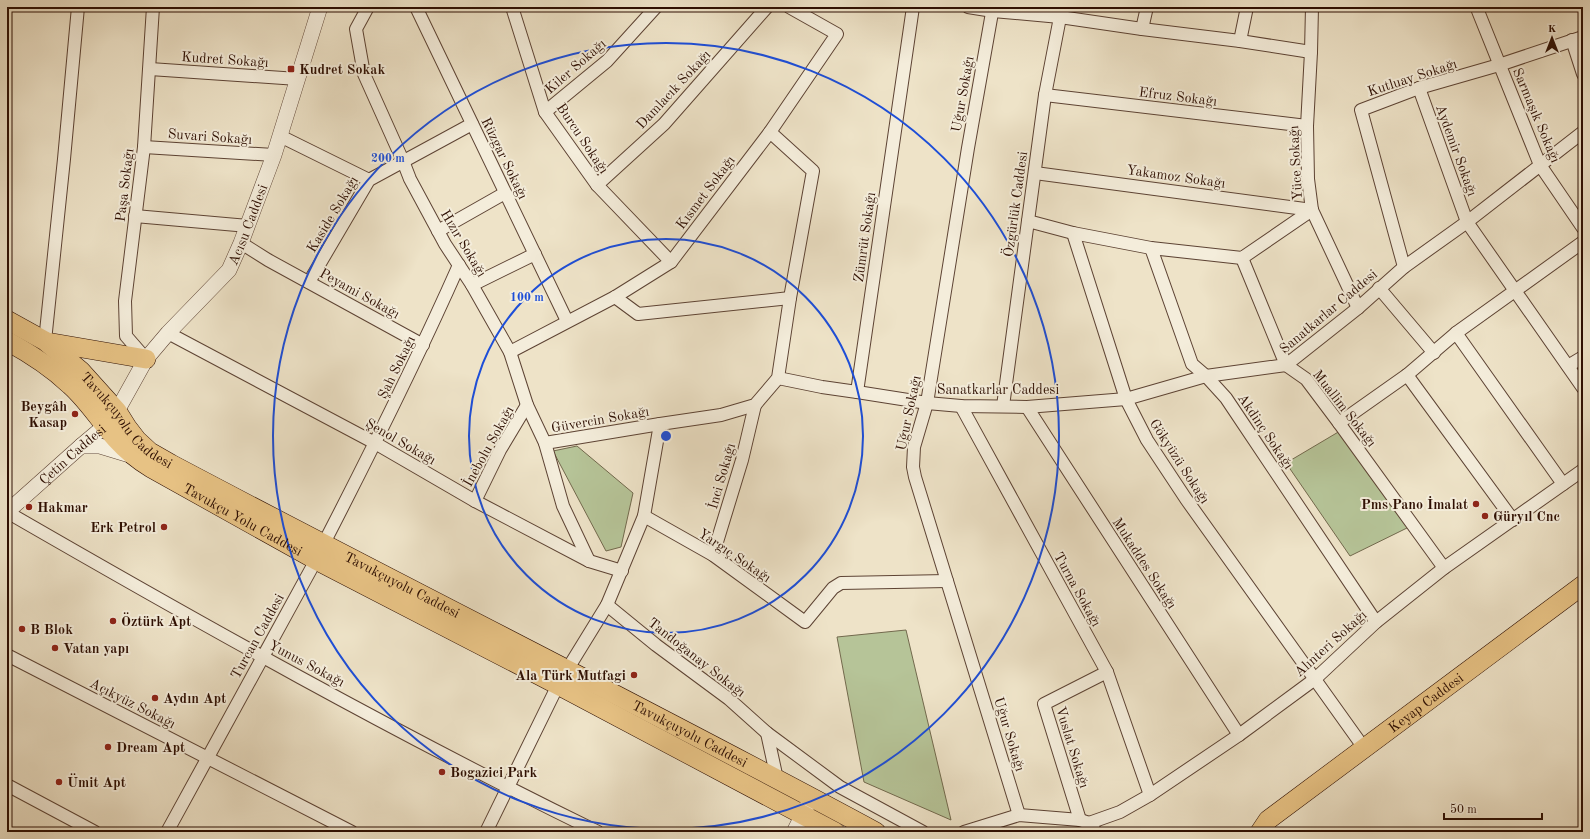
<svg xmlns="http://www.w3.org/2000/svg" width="1590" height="839" viewBox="0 0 1590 839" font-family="'Old Standard TT',serif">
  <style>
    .green { fill: #b6c498; stroke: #72694d }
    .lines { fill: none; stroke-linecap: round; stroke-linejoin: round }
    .minor-casing { stroke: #5d4334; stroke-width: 14 }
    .tertiary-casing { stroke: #5d4334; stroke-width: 16 }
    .primary-casing { stroke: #2d0e02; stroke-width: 20 }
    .minor { stroke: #f4eddb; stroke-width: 12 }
    .tertiary { stroke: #f4eddb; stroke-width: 15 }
    .primary { stroke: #e7c284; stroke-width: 19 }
    .ring { fill: none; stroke: #1d4ed8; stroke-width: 2 }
    .poi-dot { fill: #8f2418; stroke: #f4eddb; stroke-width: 1.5 }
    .labels { text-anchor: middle; stroke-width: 4; stroke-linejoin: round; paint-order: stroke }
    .street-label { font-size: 14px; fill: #2d0e02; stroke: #f4eddb }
    .poi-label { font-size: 14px; font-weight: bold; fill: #2d0e02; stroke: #f4eddb; text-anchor: start }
    .centre { fill: #1d4ed8; stroke: #f4eddb; stroke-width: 2 }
    .ring-label { font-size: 12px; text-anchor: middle; font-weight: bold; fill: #1d4ed8; stroke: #f4eddb; stroke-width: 4; stroke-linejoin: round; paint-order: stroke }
  </style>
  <rect width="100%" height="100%" fill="#eee3c8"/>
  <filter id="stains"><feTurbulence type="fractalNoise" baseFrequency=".005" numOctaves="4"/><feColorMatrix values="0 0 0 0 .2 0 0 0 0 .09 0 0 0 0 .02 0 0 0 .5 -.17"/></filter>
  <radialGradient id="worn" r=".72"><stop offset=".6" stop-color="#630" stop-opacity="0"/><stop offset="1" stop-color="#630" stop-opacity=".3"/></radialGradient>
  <g class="green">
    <polygon points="1340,431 1409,527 1350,556 1286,463"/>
    <polygon points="577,446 633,493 621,547 606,551 553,451"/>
    <polygon points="906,630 951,820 864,782 837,637"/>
  </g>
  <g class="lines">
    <g class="minor-casing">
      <g id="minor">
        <polyline points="368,7 356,29 364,74 403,161 410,179 445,244 472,285 510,352 527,405 545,443 563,506 589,561"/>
        <polyline points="416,7 567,321"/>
        <polyline points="512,7 545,112 597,185 671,262"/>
        <polyline points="968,7 993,11 1060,17 1142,29 1240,41 1311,52"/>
        <polyline points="993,7 968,148 927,403 914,447 913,467 915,477 1019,815"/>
        <polyline points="1312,7 1311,52 1307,126 1308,179 1312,210 1358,308"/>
        <polyline points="1478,7 1478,11 1540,165 1583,228"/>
        <polyline points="1142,29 1147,7"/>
        <polyline points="1572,40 1583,74"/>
        <polyline points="1240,41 1247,7"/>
        <polyline points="150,69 298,79"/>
        <polyline points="1419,88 1467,222 1583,388"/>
        <polyline points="1045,95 1307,126"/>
        <polyline points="545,112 607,61 656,7"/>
        <polyline points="280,136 369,180"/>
        <polyline points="144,147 274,155"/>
        <polyline points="1035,173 1312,210"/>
        <polyline points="597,185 664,124 767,7"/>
        <polyline points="135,216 248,226"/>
        <polyline points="1028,221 1073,233 1151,248 1242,258 1312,210"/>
        <polyline points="438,231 505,193"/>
        <polyline points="1073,233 1126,399 1147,440 1186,499 1364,748"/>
        <polyline points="241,243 268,260 423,345"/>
        <polyline points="1151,248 1192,364 1206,376 1226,398 1376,622"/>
        <polyline points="1242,258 1286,365 1306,379 1339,423 1444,568"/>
        <polyline points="1404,267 1361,110 1419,88 1499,65 1583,37"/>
        <polyline points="309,282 369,180 472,124"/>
        <polyline points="472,285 535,254"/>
        <polyline points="1379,288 1434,353"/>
        <polyline points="615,297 638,314 790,298"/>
        <polyline points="168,333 375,443 475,501 589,561 622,571"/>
        <polyline points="1456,333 1563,484"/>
        <polyline points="45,341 64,159 78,7"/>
        <polyline points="510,352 615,297 671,262 770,132 837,34 789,7"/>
        <polyline points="146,359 126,336 125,301 144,147 153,7"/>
        <polyline points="1568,366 1583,357"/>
        <polyline points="1407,375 1513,520"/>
        <polyline points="778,378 822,387 857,392 913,7"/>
        <polyline points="857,392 927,403 961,406 1027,407 1126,399 1206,376 1286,365 1358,308 1404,267 1467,222 1583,132"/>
        <polyline points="961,406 1107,672 1150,795"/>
        <polyline points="1003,406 1045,95 1062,7"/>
        <polyline points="1027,407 1239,735"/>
        <polyline points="1339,423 1407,375 1456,333 1583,242"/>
        <polyline points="545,443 660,424"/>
        <polyline points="475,501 500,450 527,405"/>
        <path d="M7,512C201,624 397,734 598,832"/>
        <polyline points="644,516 713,555 805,622 833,588 841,583 947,581"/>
        <path d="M323,545C371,452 417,360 459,265"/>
        <polyline points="713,555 742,460 755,405"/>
        <polyline points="607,605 656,645 729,699 767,733 840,787 923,832"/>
        <polyline points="7,655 352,832"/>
        <polyline points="567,670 607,605 644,516 660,424 721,415 755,405 778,378 790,298 813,171 770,132"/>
        <polyline points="767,733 777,779"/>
        <polyline points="7,785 95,832"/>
        <polyline points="1080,820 1044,704 1107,672"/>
        <polyline points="1089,823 1120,812 1150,795 1239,735 1315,679 1376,622 1444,568 1583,470"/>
        <polyline points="167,832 316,560"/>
        <polyline points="486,832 558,685"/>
        <polyline points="964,832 1019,815 1080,820 1089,823 1096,832"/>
      </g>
    </g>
    <g class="tertiary-casing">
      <g id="tertiary">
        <polyline points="81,446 100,446 133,456"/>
        <path id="s1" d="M7,512L81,446L106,425L117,411L146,359L168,333L229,270L241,243L274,155L320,7"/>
        <polyline points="794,832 807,806"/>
      </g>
    </g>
    <g class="primary-casing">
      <g id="primary">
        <path id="s2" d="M7,320L45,341L81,371L117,411L127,427L137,440L150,452L171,464C405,588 643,706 876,832"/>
        <path id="s3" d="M7,341C29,353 51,367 70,385C88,401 100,421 116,439C126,450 138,460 151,468L316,560L558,685L835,832"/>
        <polyline points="47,342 146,359"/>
        <path id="s4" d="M1260,832L1268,820L1583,585"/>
      </g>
    </g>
    <use href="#minor" class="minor"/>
    <use href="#tertiary" class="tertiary"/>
    <use href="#primary" class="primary"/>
  </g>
  <g class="ring">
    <circle cx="666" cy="436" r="197"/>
    <circle cx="666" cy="436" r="393"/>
  </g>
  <g class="poi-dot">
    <rect x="287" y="65" width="8" height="8" rx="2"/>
    <circle cx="75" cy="414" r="4"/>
    <circle cx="1476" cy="504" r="4"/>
    <circle cx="29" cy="507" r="4"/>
    <circle cx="1485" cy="516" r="4"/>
    <circle cx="164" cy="527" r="4"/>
    <circle cx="113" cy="621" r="4"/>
    <circle cx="22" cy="629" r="4"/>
    <circle cx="55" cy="648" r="4"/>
    <circle cx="634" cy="675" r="4"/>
    <circle cx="155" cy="698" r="4"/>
    <circle cx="108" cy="747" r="4"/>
    <circle cx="442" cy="772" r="4"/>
    <circle cx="59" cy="782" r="4"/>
  </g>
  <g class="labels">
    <g class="street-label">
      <text transform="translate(225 59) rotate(4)" y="5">Kudret Sokağı</text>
      <text transform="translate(575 66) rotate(-41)" y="5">Kiler Sokağı</text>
      <text transform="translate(1412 77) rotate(-18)" y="5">Kutluay Sokağı</text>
      <text transform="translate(673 89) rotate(-47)" y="5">Damlacık Sokağı</text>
      <text transform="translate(962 94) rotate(-80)" y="5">Uğur Sokağı</text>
      <text transform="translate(1178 96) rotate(7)" y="5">Efruz Sokağı</text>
      <text transform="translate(1537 115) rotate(67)" y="5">Sarmaşık Sokağı</text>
      <text transform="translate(210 136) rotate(4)" y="5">Suvari Sokağı</text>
      <text transform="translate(583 138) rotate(56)" y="5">Burcu Sokağı</text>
      <text transform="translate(1457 150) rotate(70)" y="5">Aydemir Sokağı</text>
      <text transform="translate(505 158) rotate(64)" y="5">Rüzgar Sokağı</text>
      <text transform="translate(1295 163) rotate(-93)" y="5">Yüce Sokağı</text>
      <text transform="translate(1176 176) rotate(8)" y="5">Yakamoz Sokağı</text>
      <text transform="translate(124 185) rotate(-83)" y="5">Paşa Sokağı</text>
      <text transform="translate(705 192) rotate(-53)" y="5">Kısmet Sokağı</text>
      <text transform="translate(1015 204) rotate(-82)" y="5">Özgürlük Caddesi</text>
      <text transform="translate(332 214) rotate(-59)" y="5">Kaside Sokağı</text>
      <text dy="5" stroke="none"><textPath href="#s1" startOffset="380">Acısu Caddesi</textPath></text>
      <text transform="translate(864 237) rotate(-82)" y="5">Zümrüt Sokağı</text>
      <text transform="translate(464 243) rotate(59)" y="5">Hızır Sokağı</text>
      <text transform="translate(360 293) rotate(29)" y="5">Peyami Sokağı</text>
      <text transform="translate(1328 311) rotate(-40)" y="5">Sanatkarlar Caddesi</text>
      <text transform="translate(396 367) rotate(-64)" y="5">Şah Sokağı</text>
      <text x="998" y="394">Sanatkarlar Caddesi</text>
      <text transform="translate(1345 408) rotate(52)" y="5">Muallim Sokağı</text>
      <text transform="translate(908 413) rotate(-78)" y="5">Uğur Sokağı</text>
      <text dy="5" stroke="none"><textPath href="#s2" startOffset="158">Tavukçuyolu Caddesi</textPath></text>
      <text transform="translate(600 419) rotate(-10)" y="5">Güvercin Sokağı</text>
      <text transform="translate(1266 431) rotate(56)" y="5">Akdinç Sokağı</text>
      <text transform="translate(401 441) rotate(30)" y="5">Şenol Sokağı</text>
      <text transform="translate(488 446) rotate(-61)" y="5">İnebolu Sokağı</text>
      <text dy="5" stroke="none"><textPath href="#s1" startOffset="87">Çetin Caddesi</textPath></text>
      <text transform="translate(1180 461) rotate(57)" y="5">Gökyüzü Sokağı</text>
      <text transform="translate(721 476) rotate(-74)" y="5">İnci Sokağı</text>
      <text dy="5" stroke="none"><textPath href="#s3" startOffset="299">Tavukçu Yolu Caddesi</textPath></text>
      <text transform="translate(735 555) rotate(34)" y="5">Yargıç Sokağı</text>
      <text transform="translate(1145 563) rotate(57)" y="5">Mukaddes Sokağı</text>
      <text dy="5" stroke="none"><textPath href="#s2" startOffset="482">Tavukçuyolu Caddesi</textPath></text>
      <text transform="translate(1078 589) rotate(61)" y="5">Turna Sokağı</text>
      <text transform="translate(257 636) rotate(-61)" y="5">Turcan Caddesi</text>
      <text transform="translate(1330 643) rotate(-42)" y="5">Alınteri Sokağı</text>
      <text transform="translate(697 657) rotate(38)" y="5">Tandoğanay Sokağı</text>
      <text transform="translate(307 663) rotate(28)" y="5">Yunus Sokağı</text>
      <text dy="5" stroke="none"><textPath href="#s4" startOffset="211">Keyap Caddesi</textPath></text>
      <text transform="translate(133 703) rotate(27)" y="5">Açıkyüz Sokağı</text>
      <text dy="5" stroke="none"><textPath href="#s2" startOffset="806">Tavukçuyolu Caddesi</textPath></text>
      <text transform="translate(1010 734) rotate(73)" y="5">Uğur Sokağı</text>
      <text transform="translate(1073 747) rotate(73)" y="5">Vuslat Sokağı</text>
    </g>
    <g class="poi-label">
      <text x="299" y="74">Kudret Sokak</text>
      <text x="67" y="411" text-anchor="end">Beygâh<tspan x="67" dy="16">Kasap</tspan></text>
      <text x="1468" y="509" text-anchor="end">Pms Pano İmalat</text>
      <text x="37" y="512">Hakmar</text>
      <text x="1493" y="521">Güryıl Cnc</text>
      <text x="156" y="532" text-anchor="end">Erk Petrol</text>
      <text x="121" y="626">Öztürk Apt</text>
      <text x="30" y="634">B Blok</text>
      <text x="63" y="653">Vatan yapı</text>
      <text x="626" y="680" text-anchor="end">Ala Türk Mutfagi</text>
      <text x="163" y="703">Aydın Apt</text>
      <text x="116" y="752">Dream Apt</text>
      <text x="450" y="777">Bogazici Park</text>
      <text x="67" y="787">Ümit Apt</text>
    </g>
  </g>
  <circle cx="666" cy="436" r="6" class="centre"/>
  <g class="ring-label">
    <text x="388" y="162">200 m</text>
    <text x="527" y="301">100 m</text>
  </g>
  <rect width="1590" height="839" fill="none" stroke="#eee3c8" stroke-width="24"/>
  <rect x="8" y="8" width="1574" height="823" fill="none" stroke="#2d0e02" stroke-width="2"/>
  <rect x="12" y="12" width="1566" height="815" fill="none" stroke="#2d0e02"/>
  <g transform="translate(1552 38)" stroke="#f4eddb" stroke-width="3" paint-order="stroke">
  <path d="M0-3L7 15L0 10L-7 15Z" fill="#2d0e02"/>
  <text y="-6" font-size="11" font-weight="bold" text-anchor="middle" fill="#2d0e02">K</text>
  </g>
  <path d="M1444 813v6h98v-6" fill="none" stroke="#2d0e02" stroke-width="2"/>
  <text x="1450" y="813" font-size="12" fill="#2d0e02" stroke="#f4eddb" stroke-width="3" paint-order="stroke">50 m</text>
  <rect width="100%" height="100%" filter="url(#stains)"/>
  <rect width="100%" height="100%" fill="url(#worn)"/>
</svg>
